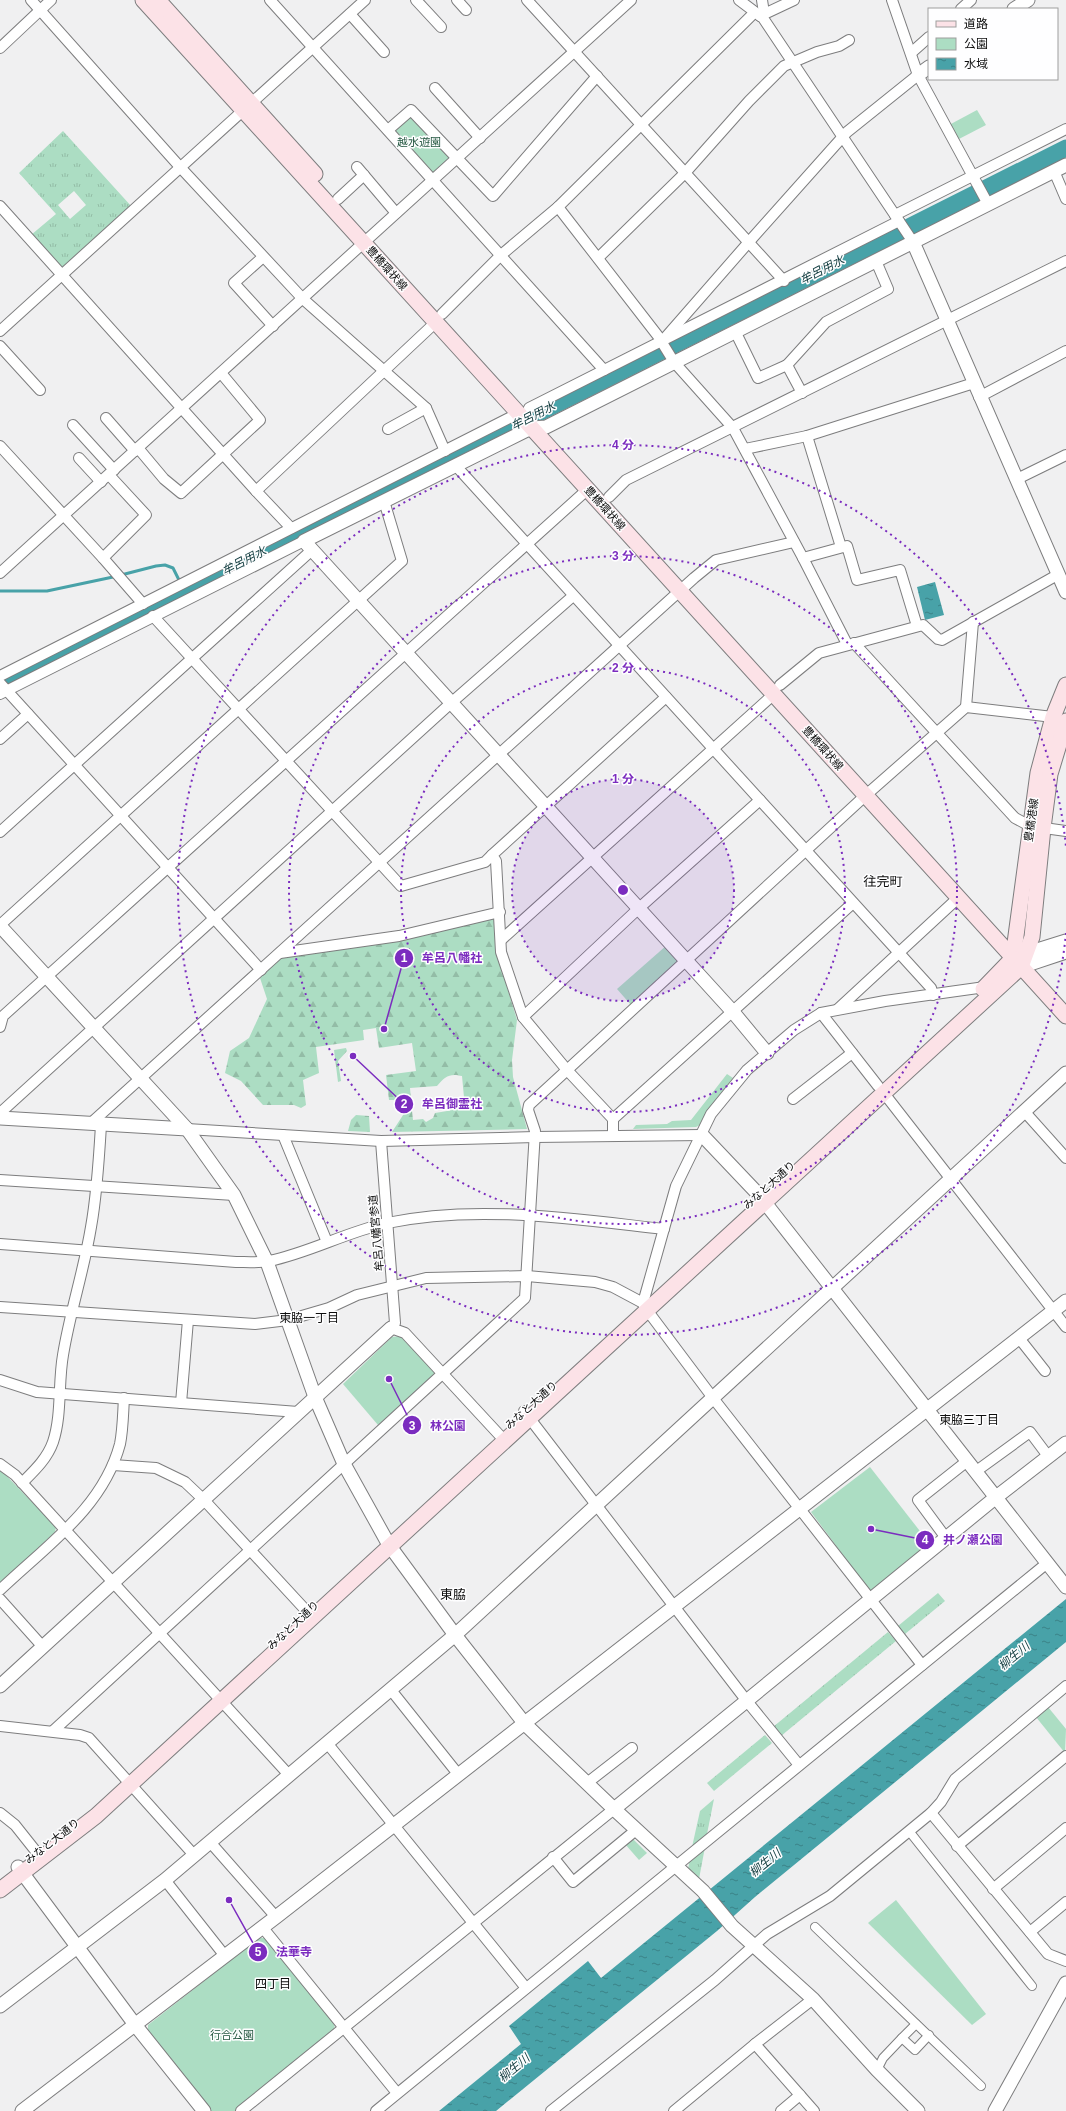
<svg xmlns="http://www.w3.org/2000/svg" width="1066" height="2111" viewBox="0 0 1066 2111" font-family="Helvetica,'Noto Sans JP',sans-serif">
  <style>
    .grass { fill: url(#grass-tufts); fill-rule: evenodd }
    .forest { fill: url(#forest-firs) }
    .green { fill: #acddc3 }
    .water { fill: url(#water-ripples) }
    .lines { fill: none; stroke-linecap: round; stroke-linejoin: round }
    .stream { stroke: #48a2a8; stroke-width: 3 }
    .river { stroke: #48a2a8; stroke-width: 17 }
    .pedestrian-casing { stroke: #7d7d7e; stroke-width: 10 }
    .minor-casing { stroke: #7d7d7e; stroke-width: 12 }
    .tertiary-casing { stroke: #7d7d7e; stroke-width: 15 }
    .secondary-casing { stroke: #7d7d7e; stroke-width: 17 }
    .pedestrian { stroke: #fff; stroke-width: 8 }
    .minor { stroke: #fff; stroke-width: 10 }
    .tertiary { stroke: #fff; stroke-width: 13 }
    .secondary { stroke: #fce2e7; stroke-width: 15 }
    .ring { fill: none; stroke: #7b2cbf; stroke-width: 2; stroke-dasharray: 2 4 }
    .labels { text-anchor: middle; stroke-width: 3; stroke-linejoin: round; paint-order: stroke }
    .park-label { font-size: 11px; fill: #22563f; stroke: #fefeff }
    .street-label { font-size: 11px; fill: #0d0d0d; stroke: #fefeff }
    .water-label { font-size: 12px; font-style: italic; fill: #0f3a3d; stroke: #fefeff }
    .neighbourhood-label { font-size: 12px; fill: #0d0d0d; stroke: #fefeff }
    .quarter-label { font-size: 13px; fill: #0d0d0d; stroke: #fefeff }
    .centre { fill: #7b2cbf; stroke: #fefeff; stroke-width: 2 }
    .ring-label { font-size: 12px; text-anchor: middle; font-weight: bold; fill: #7b2cbf; stroke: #fefeff; stroke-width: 3; stroke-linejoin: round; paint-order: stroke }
    .leader { fill: none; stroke: #7b2cbf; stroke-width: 1.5 }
    .callout-dot { fill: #7b2cbf; stroke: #fefeff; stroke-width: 1.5 }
    .mark-label { font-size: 12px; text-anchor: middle; font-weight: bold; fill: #fff }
    .callout-label { font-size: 12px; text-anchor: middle; font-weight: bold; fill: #7b2cbf; stroke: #fefeff; stroke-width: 3; stroke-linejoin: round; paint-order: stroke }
  </style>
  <defs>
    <pattern id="grass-tufts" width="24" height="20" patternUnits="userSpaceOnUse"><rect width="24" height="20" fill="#acddc3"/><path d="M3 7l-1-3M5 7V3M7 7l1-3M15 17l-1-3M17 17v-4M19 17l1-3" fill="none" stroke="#93bca6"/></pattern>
    <pattern id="forest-firs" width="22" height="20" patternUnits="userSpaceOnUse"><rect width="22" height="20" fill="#acddc3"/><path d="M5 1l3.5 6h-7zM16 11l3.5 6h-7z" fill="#93bca6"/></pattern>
    <pattern id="water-ripples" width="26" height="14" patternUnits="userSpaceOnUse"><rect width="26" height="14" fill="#48a2a8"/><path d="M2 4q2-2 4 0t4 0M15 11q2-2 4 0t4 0" fill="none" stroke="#3a8287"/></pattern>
  </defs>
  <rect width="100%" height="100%" fill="#f0f0f1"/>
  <g class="grass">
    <path d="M63,131L132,207L61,269L31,235L56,214L19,173ZM74,191L86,205L70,219L58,205Z"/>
    <polygon points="938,1593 945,1601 905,1634 898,1626"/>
    <polygon points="888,1632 896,1641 781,1736 773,1727"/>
    <polygon points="765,1735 772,1743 714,1791 707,1783"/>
    <polygon points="714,1799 707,1834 692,1847 700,1811"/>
    <polygon points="705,1847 699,1879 688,1869 690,1859"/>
  </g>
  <g class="forest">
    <path d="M493,918L495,919L496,950L517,1020L512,1060L513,1077L527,1129L392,1132L407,1109L412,1111L413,1120L423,1119L426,1122L433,1118L435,1113L465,1108L462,1076C450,1073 445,1076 437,1086L410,1088L411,1100H389L386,1075L416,1071L412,1043L379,1048L376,1028L363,1030L364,1040L316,1047L319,1073L303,1080L306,1105L301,1108L294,1105H263L241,1081L225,1073L230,1051L249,1038L267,999L260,978L279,958L400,940Z"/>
    <polygon points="346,1048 347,1051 338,1061 341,1081 338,1082 334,1050"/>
    <polygon points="356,1115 369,1116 370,1132 348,1131 351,1120"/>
  </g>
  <g class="green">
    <polygon points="977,110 986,125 957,140 949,125"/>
    <polygon points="408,116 412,116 449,156 450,162 436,173 431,174 394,134 394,129"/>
    <polygon points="667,945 679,961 631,1005 617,989"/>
    <polygon points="727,1074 733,1078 707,1111 700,1125 696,1127 633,1129 636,1125 667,1124 672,1121 691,1120"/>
    <polygon points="400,1336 436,1374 378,1425 343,1384 392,1337"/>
    <polygon points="870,1467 930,1544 874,1591 869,1590 811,1512"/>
    <polygon points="0,1469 56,1527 55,1532 0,1584"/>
    <polygon points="1048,1707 1066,1729 1065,1753 1036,1717"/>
    <polygon points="632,1838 647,1853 639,1860 625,1844"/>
    <polygon points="896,1900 986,2014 972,2025 868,1923"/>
    <polygon points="259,1938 265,1938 335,2023 334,2030 236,2111 209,2111 148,2033 148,2025"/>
  </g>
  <g class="water">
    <polygon points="935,582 944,615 925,620 917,587"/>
    <polygon points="1066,1599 1066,1642 755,1897 717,1931 496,2111 439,2111 521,2044 509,2026 588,1961 601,1978"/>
  </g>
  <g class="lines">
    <g class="stream">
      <polyline points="121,575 156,566 165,565 173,568 180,582"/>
      <polyline points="0,591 47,591 113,577"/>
    </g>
    <polyline class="river" points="0,684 1066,148"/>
    <g class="pedestrian-casing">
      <g id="pedestrian">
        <polyline points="909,1831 1032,1986"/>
        <polyline points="815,1927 981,2086"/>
        <polyline points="916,2024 902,2038 915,2050 929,2035"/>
        <polyline points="877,2070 883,2058 902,2038"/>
      </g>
    </g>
    <g class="minor-casing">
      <g id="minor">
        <polyline points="31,0 180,167 303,299 426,408 445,451"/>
        <polyline points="270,0 604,370"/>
        <polyline points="416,0 441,27"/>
        <polyline points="457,0 466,10"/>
        <polyline points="527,0 784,281"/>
        <polyline points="739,0 763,18 913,242"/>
        <polyline points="762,0 764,13"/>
        <polyline points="892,0 918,75 988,204"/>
        <polyline points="961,9 971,0"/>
        <polyline points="350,14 384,52"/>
        <polyline points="760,16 794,0"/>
        <polyline points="0,48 51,0"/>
        <polyline points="911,53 929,37"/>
        <polyline points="435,88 480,138"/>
        <polyline points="388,130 411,110 493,196 597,76"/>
        <polyline points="357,167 396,213"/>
        <polyline points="1054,171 1066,199"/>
        <polyline points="338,199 364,175"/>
        <polyline points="0,206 256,491 291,528"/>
        <polyline points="558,207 658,336 674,362 733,428 803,558 847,644"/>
        <polyline points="895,215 1066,129"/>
        <polyline points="263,257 234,283 273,326"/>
        <polyline points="598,258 685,173 749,101 784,66 817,52 839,46 849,40"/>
        <polyline points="442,314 501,255 558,207 754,13"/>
        <polyline points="0,331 365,0"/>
        <polyline points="735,331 758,378 787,365"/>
        <polyline points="665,338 748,243 847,132 918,75"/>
        <polyline points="0,346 40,390"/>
        <polyline points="802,393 787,365 826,322 888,289 876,261"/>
        <polyline points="979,397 1066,351"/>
        <polyline points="529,408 899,221"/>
        <polyline points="106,418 135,451"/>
        <polyline points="73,425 114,470"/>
        <polyline points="388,429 426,408"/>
        <polyline points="807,436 841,547"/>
        <polyline points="0,446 103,558 143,604"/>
        <polyline points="138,448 164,479 181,493 260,420 221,373"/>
        <polyline points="745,449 807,436 974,383"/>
        <polyline points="79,458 101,482"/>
        <polyline points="456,466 931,988 933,995"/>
        <polyline points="1017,479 1066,455"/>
        <polyline points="256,491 436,322"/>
        <polyline points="609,497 626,480 1066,261"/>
        <polyline points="103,558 146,515 109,475"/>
        <polyline points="803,558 847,546 857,580 900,570 917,626"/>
        <polyline points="0,573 631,0"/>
        <polyline points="153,616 401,886 485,862 492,855"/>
        <polyline points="854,643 1015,818 1030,826 1066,831"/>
        <polyline points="0,676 519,413"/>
        <polyline points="0,683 261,970"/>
        <polyline points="780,685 819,653 923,625 938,639 942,640 1059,574"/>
        <polyline points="0,694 304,541"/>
        <polyline points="966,707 973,622"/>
        <polyline points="0,739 28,714"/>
        <polyline points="0,832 312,550"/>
        <polyline points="0,925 402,561 384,501"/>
        <polyline points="501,940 774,694"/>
        <polyline points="280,953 399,936 500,912"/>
        <polyline points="838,1009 958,898"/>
        <polyline points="821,1013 878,1086"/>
        <polyline points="523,1017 638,909 760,800"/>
        <polyline points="0,1027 3,1016 588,489"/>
        <polyline points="883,1092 1066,1327"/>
        <polyline points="793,1099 852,1053"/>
        <polyline points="1024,1111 1066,1158"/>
        <polyline points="0,1113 451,703 573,596"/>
        <polyline points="613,1119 853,903"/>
        <polyline points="90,1124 694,578 716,560 794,542"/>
        <polyline points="187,1129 381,1141 535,1137 702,1135"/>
        <polyline points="283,1135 327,1242"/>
        <polyline points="613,1136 613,1119 567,1070 523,1017 501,952 496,861 492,855 666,697"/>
        <polyline points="381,1141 395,1323 391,1328 405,1333 504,1440"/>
        <polyline points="0,1180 234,1195"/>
        <path d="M0,1244L236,1262C246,1262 258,1263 269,1261C309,1253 346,1232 387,1223C477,1204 573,1219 664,1229"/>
        <polyline points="644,1306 713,1398 922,1665"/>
        <polyline points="0,1307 255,1324 288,1320 329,1308 357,1295 426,1278 527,1276 595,1282 613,1287 643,1303 676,1186 711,1114 747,1070 794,1030 821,1013 885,1001 985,987"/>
        <polyline points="1019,1338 1045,1371"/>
        <polyline points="0,1380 37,1392 298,1412"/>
        <polyline points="181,1403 188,1320"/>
        <polyline points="524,1411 746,1700 799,1765"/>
        <polyline points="0,1464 15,1475 289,1775"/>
        <polyline points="113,1465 156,1468 185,1482 204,1500 312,1617"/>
        <polyline points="975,1472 1030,1432 1048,1456"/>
        <path d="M22,1483C34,1471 47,1459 53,1442C62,1415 58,1383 63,1355C70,1312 84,1270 91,1227C97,1194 99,1159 101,1125"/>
        <polyline points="946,1538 918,1500 966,1462"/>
        <path d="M0,1590C46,1546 103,1508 120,1444C123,1429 123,1413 124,1398"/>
        <polyline points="0,1599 43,1647"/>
        <polyline points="391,1690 458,1774"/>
        <polyline points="0,1726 80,1735 89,1738 194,1855"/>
        <polyline points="53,1731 525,1298 535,1131 528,1110 529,1105 866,795 966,707 1053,717"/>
        <polyline points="327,1743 526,1988"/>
        <polyline points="587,1783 632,1748"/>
        <polyline points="0,1813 15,1825 42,1859"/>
        <polyline points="931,1813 1048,1954 1066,1961"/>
        <polyline points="210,1842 276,1917"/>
        <polyline points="957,1846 1066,1756"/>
        <polyline points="553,1857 573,1882 636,1830"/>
        <polyline points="165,1880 225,1956"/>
        <polyline points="993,1889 1066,1828"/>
        <polyline points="263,1928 397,2093"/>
        <polyline points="1030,1932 1066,1902"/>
        <polyline points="813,1999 755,2044 814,2111"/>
        <polyline points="241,2111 614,1809"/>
        <polyline points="376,2111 1046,1564"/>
        <polyline points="551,2111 715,1980 767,1934 830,1896 931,1813 941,1802 955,1779 1066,1686"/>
        <polyline points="674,2111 755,2044"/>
        <polyline points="781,2111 800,2095"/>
      </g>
    </g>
    <g class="tertiary-casing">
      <g id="tertiary">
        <polyline points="1014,9 1028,0"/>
        <polyline points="918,75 929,67"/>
        <polyline points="913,242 1066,592"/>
        <polyline points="0,926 187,1129 234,1195 267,1262 315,1397 344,1464 389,1545 455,1635 525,1724 614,1809 703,1891 732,1926 813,1999 877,2070 918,2111"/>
        <polyline points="1018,956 1066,941"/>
        <polyline points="1021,967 1066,952"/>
        <polyline points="767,1053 733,1012 304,541 525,431 533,428 546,427 1066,165"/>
        <polyline points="0,1118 187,1129"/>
        <polyline points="702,1135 759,1195 1066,1587"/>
        <polyline points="0,1686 391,1328"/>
        <polyline points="614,1809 995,1498 1066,1443"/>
        <polyline points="18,1867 136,2026 204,2111"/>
        <polyline points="0,2006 165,1880 455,1635 1066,1073"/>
        <polyline points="22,2111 276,1917 1066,1301"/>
        <polyline points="995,2111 1066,1983"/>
      </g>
    </g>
    <g class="secondary-casing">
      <g id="secondary">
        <polyline points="143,0 1066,1016"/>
        <polyline points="158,0 315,174"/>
        <polyline points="1013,958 1038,773 1053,717 1066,685"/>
        <polyline points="983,989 1013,958"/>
        <polyline points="0,1890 96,1816 1021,967 1032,937 1043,828 1050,774 1066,721"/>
      </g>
    </g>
    <use href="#pedestrian" class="pedestrian"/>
    <use href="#minor" class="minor"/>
    <use href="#tertiary" class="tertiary"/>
    <use href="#secondary" class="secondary"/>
  </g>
  <circle cx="623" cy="890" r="111" fill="#7b2cbf" fill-opacity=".12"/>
  <g class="ring">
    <circle cx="623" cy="890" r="111"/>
    <circle cx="623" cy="890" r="222"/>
    <circle cx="623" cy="890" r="334"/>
    <path d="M1066 933A445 445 0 1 1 1066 847"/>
  </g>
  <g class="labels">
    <g class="park-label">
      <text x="419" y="146">越水遊園</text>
      <text x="232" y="2039">行合公園</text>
    </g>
    <g class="street-label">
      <text transform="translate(387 268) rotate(48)" y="4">豊橋環状線</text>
      <text transform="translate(605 508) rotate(48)" y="4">豊橋環状線</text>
      <text transform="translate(823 748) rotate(48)" y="4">豊橋環状線</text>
      <text transform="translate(1031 820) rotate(-82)" y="4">豊橋港線</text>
      <text transform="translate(769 1185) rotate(-42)" y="4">みなと大通り</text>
      <text transform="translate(376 1233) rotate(-95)" y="4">牟呂八幡宮参道</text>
      <text transform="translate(531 1405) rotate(-42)" y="4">みなと大通り</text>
      <text transform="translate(293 1625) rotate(-43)" y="4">みなと大通り</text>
      <text transform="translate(52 1841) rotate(-38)" y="4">みなと大通り</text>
    </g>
    <g class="water-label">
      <text transform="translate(822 270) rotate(-27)" y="4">牟呂用水</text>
      <text transform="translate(533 416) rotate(-27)" y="4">牟呂用水</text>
      <text transform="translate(244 561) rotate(-27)" y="4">牟呂用水</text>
      <text transform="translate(1014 1656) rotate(-40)" y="4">柳生川</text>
      <text transform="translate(765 1863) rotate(-39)" y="4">柳生川</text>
      <text transform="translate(514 2068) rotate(-40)" y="4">柳生川</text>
    </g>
    <g class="neighbourhood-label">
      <text x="309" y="1322">東脇一丁目</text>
      <text x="969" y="1424">東脇三丁目</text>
      <text x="273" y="1988">四丁目</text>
    </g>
    <g class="quarter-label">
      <text x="883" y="886">往完町</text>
      <text x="453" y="1599">東脇</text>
    </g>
  </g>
  <circle cx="623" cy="890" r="6" class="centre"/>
  <g class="ring-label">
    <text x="623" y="449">4 分</text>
    <text x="623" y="560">3 分</text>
    <text x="623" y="672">2 分</text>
    <text x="623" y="783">1 分</text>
  </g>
  <path class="leader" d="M384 1029L404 958M353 1056L404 1104M389 1379L412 1425M871 1529L925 1540M229 1900L258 1952"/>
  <g class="callout-dot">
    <circle cx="384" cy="1029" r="4"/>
    <circle cx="353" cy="1056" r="4"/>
    <circle cx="389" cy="1379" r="4"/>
    <circle cx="871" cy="1529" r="4"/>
    <circle cx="229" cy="1900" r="4"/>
    <circle cx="404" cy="958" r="10"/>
    <circle cx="404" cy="1104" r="10"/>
    <circle cx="412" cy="1425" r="10"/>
    <circle cx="925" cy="1540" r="10"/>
    <circle cx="258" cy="1952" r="10"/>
  </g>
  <g class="mark-label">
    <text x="404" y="962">1</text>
    <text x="404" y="1108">2</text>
    <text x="412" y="1430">3</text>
    <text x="925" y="1544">4</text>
    <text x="258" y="1956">5</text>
  </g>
  <g class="callout-label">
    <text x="452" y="962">牟呂八幡社</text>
    <text x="452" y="1108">牟呂御霊社</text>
    <text x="448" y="1430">林公園</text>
    <text x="973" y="1544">井ノ瀬公園</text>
    <text x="294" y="1956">法華寺</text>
  </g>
  <rect x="928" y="8" width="130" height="72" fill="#fefeff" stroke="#9e9e9e"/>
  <rect x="936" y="21" width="20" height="6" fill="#fce2e7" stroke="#9e9e9e"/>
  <text x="964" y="28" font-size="12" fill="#0d0d0d">道路</text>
  <rect x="936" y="38" width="20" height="12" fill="#acddc3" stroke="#9e9e9e"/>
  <text x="964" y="48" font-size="12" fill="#0d0d0d">公園</text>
  <rect x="936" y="58" width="20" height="12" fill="url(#water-ripples)" stroke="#9e9e9e"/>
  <text x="964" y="68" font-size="12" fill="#0d0d0d">水域</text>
</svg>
